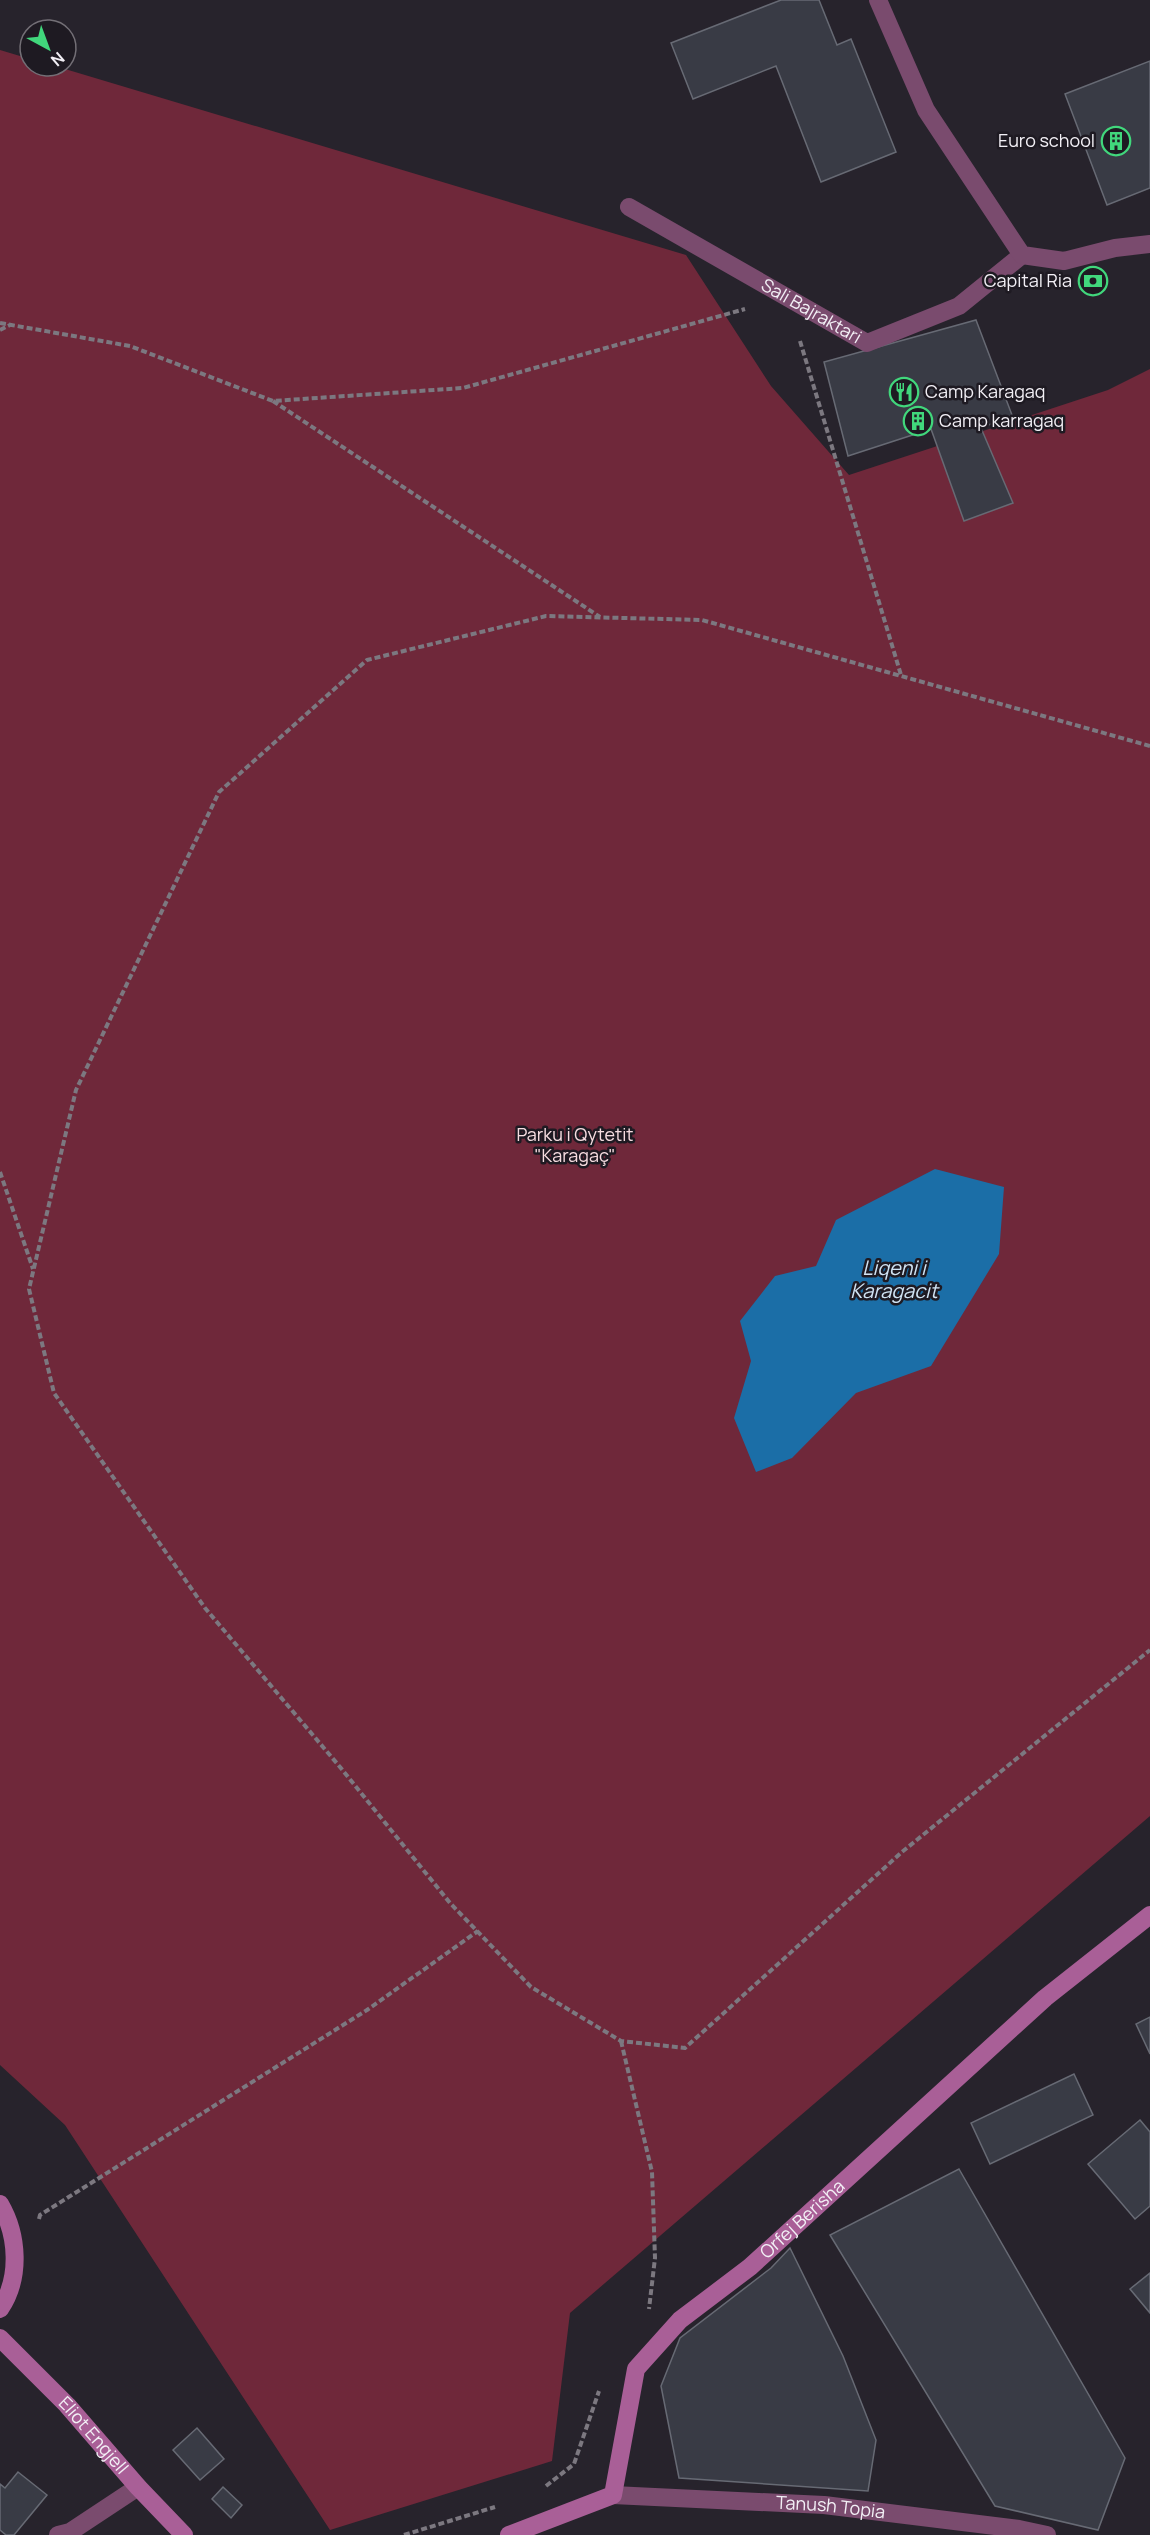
<svg xmlns="http://www.w3.org/2000/svg" width="1150" height="2535" viewBox="0 0 1150 2535" font-family="Manrope,sans-serif">
  <style>
    .green { fill: #6f283a }
    .water { fill: #1b6ea7 }
    .building { fill: #393b45; stroke: #676a74; stroke-width: 1.5 }
    .lines { fill: none; stroke-linecap: round; stroke-linejoin: round }
    .path { stroke: #7c7880; stroke-width: 4; stroke-dasharray: 6 3; stroke-linecap: butt }
    .lane { stroke: #7a4b6e; stroke-width: 18 }
    .street { stroke: #7a4b6e; stroke-width: 18 }
    .secondary { stroke: #a95f97; stroke-width: 18 }
    .labels { text-anchor: middle; stroke-width: 5; stroke-linejoin: round; paint-order: stroke }
    .poi-label { font-size: 18px; fill: #f2eff5; stroke: #1e1a22; text-anchor: end }
    .street-label { font-size: 18px; fill: #f2eff5; stroke: #1e1a22 }
    .park-label { font-size: 18px; fill: #f7dde1; stroke: #1e1a22 }
    .water-label { font-size: 20px; font-style: italic; fill: #d1e4f4; stroke: #1e1a22 }
  </style>
  <rect width="100%" height="100%" fill="#27232c"/>
  <polygon class="green" points="0,50 30,59 30,66 55,66 686,255 771,386 849,475 1108,390 1150,369 1150,1816 570,2313 552,2461 330,2530 65,2125 0,2065"/>
  <polygon class="water" points="935,1169 1004,1187 999,1254 931,1366 856,1393 792,1458 756,1472 734,1418 751,1361 740,1321 775,1276 816,1266 836,1220"/>
  <g class="building">
    <polygon points="781,0 819,0 837,45 851,39 896,152 821,182 776,66 693,99 671,43"/>
    <polygon points="1150,61 1150,188 1107,205 1065,94"/>
    <polygon points="976,320 1012,415 981,428 1013,503 964,521 931,429 848,456 824,362"/>
    <polygon points="1150,2017 1150,2054 1136,2024"/>
    <polygon points="1074,2074 1093,2115 990,2164 971,2123"/>
    <polygon points="1140,2120 1150,2132 1150,2206 1135,2219 1088,2164"/>
    <polygon points="959,2169 1125,2458 1098,2530 995,2506 830,2235"/>
    <polygon points="790,2248 843,2356 876,2440 868,2491 679,2478 661,2386 680,2338 771,2268"/>
    <polygon points="1150,2273 1150,2313 1130,2289"/>
    <polygon points="197,2428 224,2459 200,2480 173,2450"/>
    <polygon points="18,2472 47,2495 14,2535 6,2535 0,2530 0,2484 5,2488"/>
    <polygon points="223,2487 242,2505 231,2518 212,2499"/>
  </g>
  <g class="lines">
    <g class="path">
      <polyline points="0,323 130,346 273,401 463,388 745,309"/>
      <polyline points="0,330 10,325"/>
      <polyline points="800,341 901,675"/>
      <polyline points="273,401 600,617"/>
      <polyline points="1150,746 702,620 546,616 367,660 219,792 76,1090 29,1289 54,1393 205,1608 340,1767 450,1903 531,1987 621,2041 685,2048 902,1852 1150,1650"/>
      <polyline points="0,1172 33,1269"/>
      <polyline points="621,2041 652,2172 655,2258 649,2309"/>
      <polyline points="39,2219 40,2215 367,2010 478,1931"/>
      <polyline points="546,2486 574,2464 599,2391"/>
      <polyline points="404,2535 495,2507"/>
    </g>
    <path class="lane" id="s1" d="M629,207L867,343L959,306L1022,255"/>
    <g class="street">
      <polyline points="878,0 926,110 1022,255 1064,261 1115,248 1150,244"/>
      <path id="s2" d="M613,2495L824,2505L1019,2529L1047,2535"/>
      <polyline points="58,2535 70,2532 138,2487"/>
    </g>
    <g class="secondary">
      <path d="M0,2204C18,2235 21,2278 0,2309"/>
      <path id="s3" d="M0,2338L67,2405L138,2487L184,2535"/>
      <path id="s4" d="M509,2535L613,2495L636,2369L680,2320L750,2267L1045,1998L1150,1915"/>
    </g>
  </g>
  <defs>
    <g id="building-ring" transform="scale(1.5)"><circle r="9.5" fill="#1e1a22" stroke="#41d77c" stroke-width="1.5"/><path d="M-4-6H4V6H1V3H-1V6H-4ZM-2.5-4.3h1.7v1.8h-1.7ZM.8-4.3h1.7v1.8H.8ZM-2.5-1h1.7V.8h-1.7ZM.8-1h1.7V.8H.8Z" fill="#41d77c"/></g>
    <g id="bank-ring" transform="scale(1.5)"><circle r="9.5" fill="#1e1a22" stroke="#41d77c" stroke-width="1.5"/><path d="M-6-4H6V4H-6ZM0-2.3a2.3 2.3 0 1 0 0 4.6a2.3 2.3 0 1 0 0-4.6Z" fill="#41d77c"/></g>
    <g id="restaurant-ring" transform="scale(1.5)"><circle r="9.5" fill="#1e1a22" stroke="#41d77c" stroke-width="1.5"/><path d="M-5-6h1v4h1v-4h1v4h1v-4h1v5L-1.5 .5V6h-2V.5L-5-1ZM5-6V6H3V1.5H1.5Q1.5-4 5-6Z" fill="#41d77c"/></g>
  </defs>
  <g fill-rule="evenodd">
    <use href="#building-ring" x="1116" y="141"/>
    <use href="#bank-ring" x="1093" y="281"/>
    <use href="#restaurant-ring" x="904" y="392"/>
    <use href="#building-ring" x="918" y="421"/>
  </g>
  <g class="labels">
    <g class="poi-label">
      <text x="1095" y="147">Euro school</text>
      <text x="1072" y="287">Capital Ria</text>
      <text x="925" y="398" text-anchor="start">Camp Karagaq</text>
      <text x="939" y="427" text-anchor="start">Camp karragaq</text>
    </g>
    <g class="street-label">
      <text dy="6" stroke="none"><textPath href="#s1" startOffset="210">Sali Bajraktari</textPath></text>
      <text dy="6" stroke="none"><textPath href="#s4" startOffset="464">Orfej Berisha</textPath></text>
      <text dy="6" stroke="none"><textPath href="#s3" startOffset="135">Eliot Engjell</textPath></text>
      <text dy="6" stroke="none"><textPath href="#s2" startOffset="218">Tanush Topia</textPath></text>
    </g>
    <g class="park-label">
      <text x="575" y="1141">Parku i Qytetit<tspan x="575" dy="21">"Karagaç"</tspan></text>
    </g>
    <g class="water-label">
      <text x="894" y="1275">Liqeni i<tspan x="894" dy="23">Karagacit</tspan></text>
    </g>
  </g>
  <g transform="translate(48 48) rotate(139)"><circle r="28" fill="#1e1a22" stroke="#736f76" stroke-width="1.5"/>
  <path d="M0-4.5L10 22L0 15L-10 22Z" fill="#41d77c"/>
  <text y="-9" font-size="16" font-weight="bold" text-anchor="middle" fill="#f2eff5">N</text>
  </g>
</svg>
